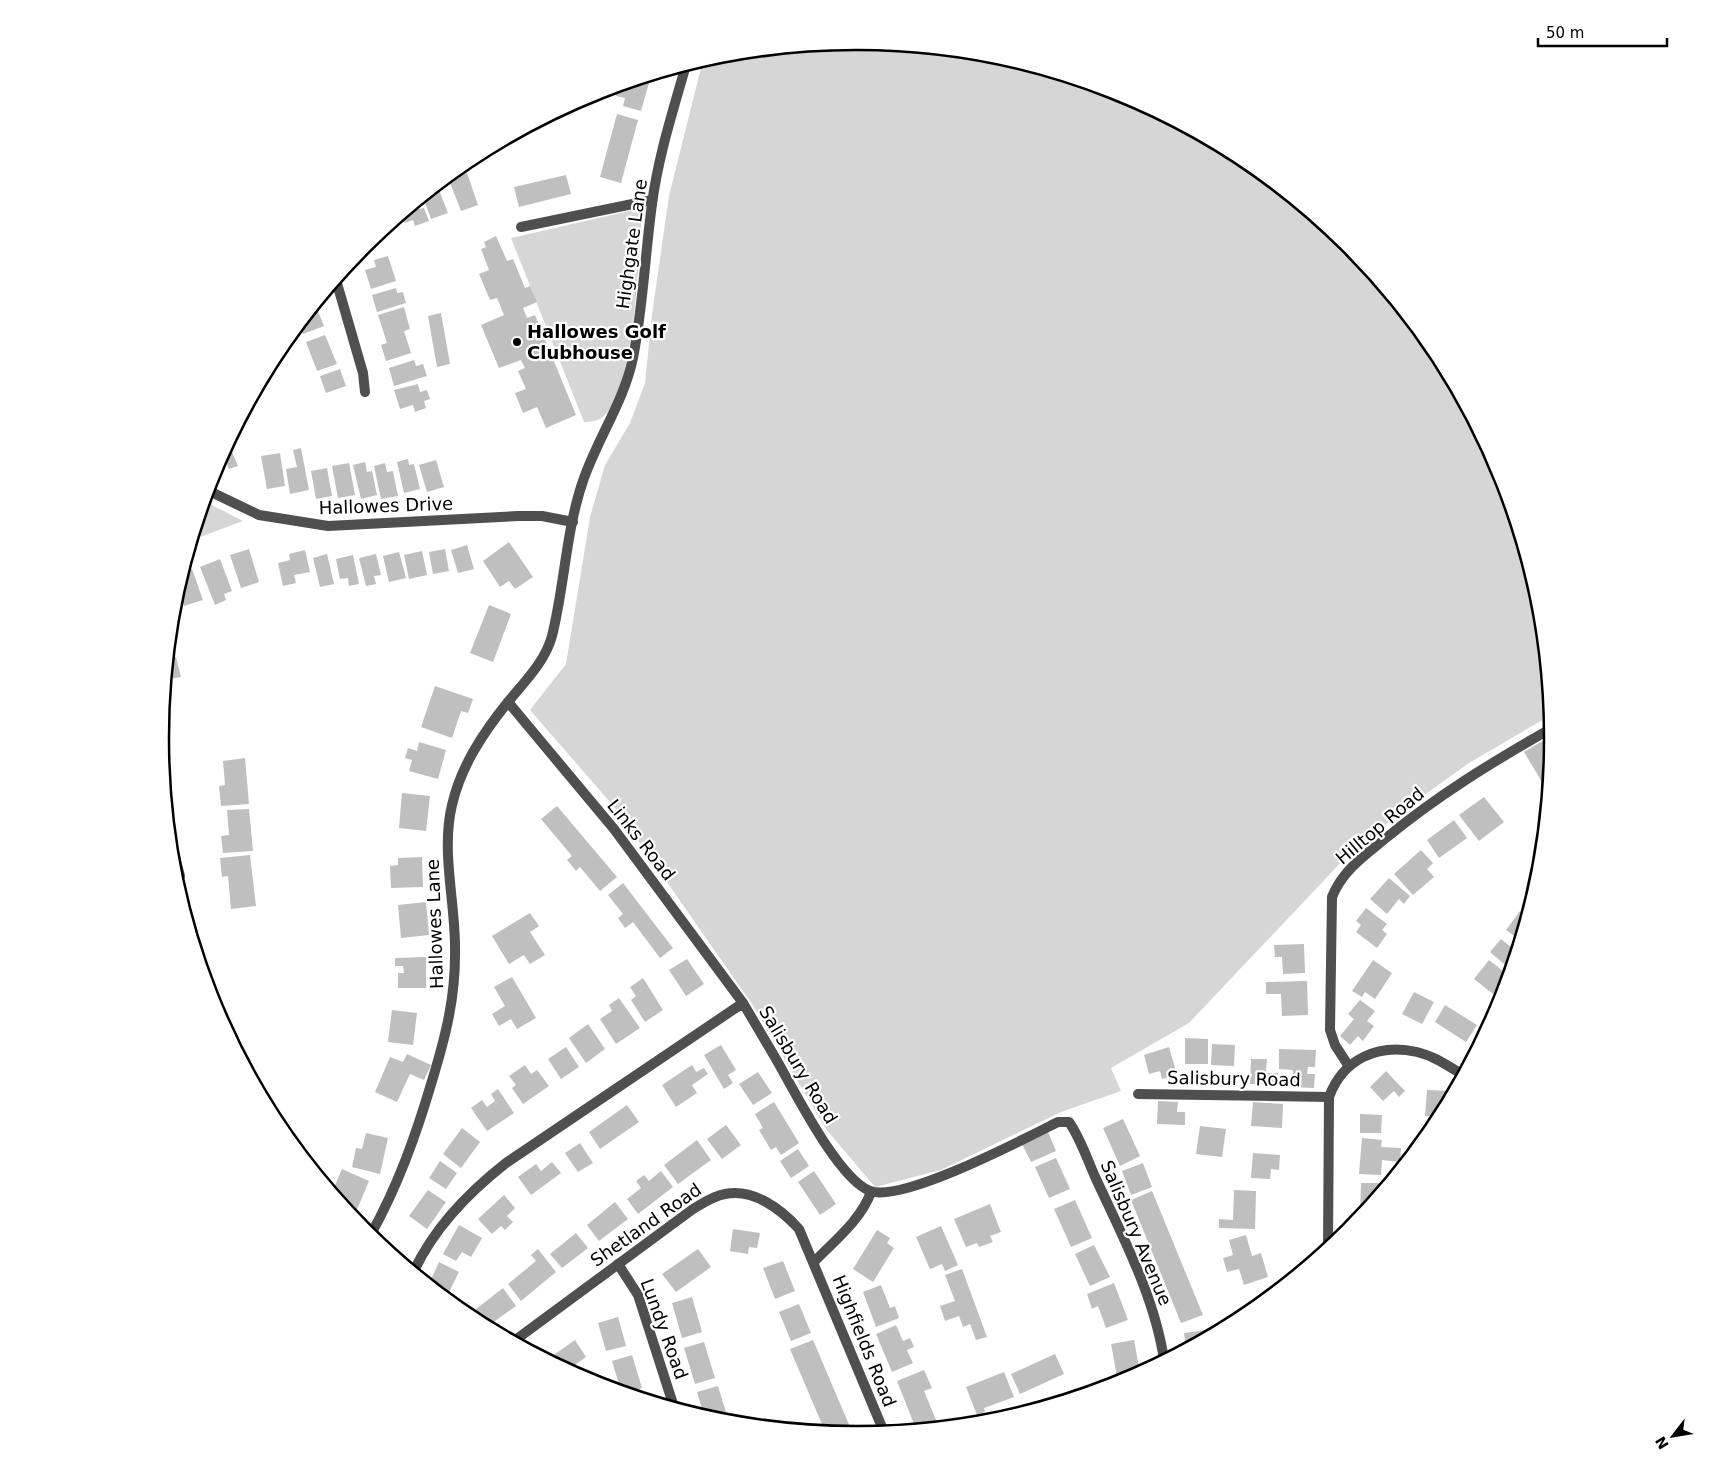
<svg xmlns="http://www.w3.org/2000/svg" width="1713" height="1476" viewBox="0 0 1713 1476" font-family="'DejaVu Sans',sans-serif">
  <style>
    .green { fill: #d6d6d6 }
    .building { fill: #bfbfbf }
    .lines { fill: none; stroke-linecap: round; stroke-linejoin: round }
    .minor { stroke: #4f4f4f; stroke-width: 10 }
    .poi-dot { fill: #000; stroke: #fff; stroke-width: 2 }
    .labels { text-anchor: middle; stroke-width: 4.5; stroke-linejoin: round; paint-order: stroke }
    .street-label { font-size: 18px; fill: #000; stroke: #fff }
    .poi-label { font-size: 18px; font-weight: bold; fill: #000; stroke: #fff; text-anchor: start }
    .rim { fill: none; stroke: #000; stroke-width: 2.5 }
  </style>
  <rect width="100%" height="100%" fill="#fff"/>
  <g class="green">
    <polygon points="857,41 993,55 1123,94 1244,159 1349,246 1436,351 1500,472 1540,602 1551,715 1469,763 1409,806 1347,856 1189,1023 1111,1068 1121,1091 1061,1112 941,1170 875,1187 826,1129 752,1004 616,809 530,710 566,664 590,517 605,465 630,423 645,383 652,315 669,196 703,60 721,55"/>
    <path d="M642,208C639,251 635,388 605,415C599,421 592,422 584,422L511,238Z"/>
    <polygon points="204,501 243,521 192,540"/>
  </g>
  <g class="building">
    <polygon points="651,76 641,111 623,106 625,98 616,96 619,85"/>
    <polygon points="617,114 638,120 621,183 600,177"/>
    <polygon points="467,173 478,205 461,211 449,180"/>
    <polygon points="566,175 571,194 519,207 514,187"/>
    <polygon points="437,185 448,213 431,219 423,197"/>
    <polygon points="417,202 419,209 424,208 429,221 415,226 413,220 405,223 402,214"/>
    <polygon points="397,218 399,224 383,230"/>
    <polygon points="496,236 507,261 513,259 525,288 530,286 537,302 523,308 527,318 535,315 576,415 546,428 537,407 523,413 515,393 526,389 518,371 525,368 521,360 499,368 481,325 504,315 497,298 490,300 479,274 489,270 481,249 486,247 484,242"/>
    <polygon points="388,256 396,281 371,289 365,270 376,267 374,260"/>
    <polygon points="396,288 397,293 403,292 406,303 377,312 372,295"/>
    <polygon points="315,304 324,326 303,334 299,324"/>
    <polygon points="404,307 410,329 404,331 411,353 386,361 381,345 387,343 378,315"/>
    <polygon points="441,313 450,364 437,367 428,316"/>
    <polygon points="325,335 337,364 317,371 306,342"/>
    <polygon points="414,360 416,366 423,364 427,376 394,386 389,368"/>
    <polygon points="340,369 346,386 326,393 320,376"/>
    <polygon points="418,384 420,392 427,390 430,399 424,401 426,408 415,412 413,405 400,409 394,390"/>
    <polygon points="228,442 238,466 229,469 226,462 215,466"/>
    <polygon points="301,448 309,490 290,494 286,469 297,467 293,450"/>
    <polygon points="280,453 285,486 267,489 261,456"/>
    <polygon points="408,459 409,465 414,464 420,489 404,493 397,462"/>
    <polygon points="436,460 444,487 427,492 419,465"/>
    <polygon points="365,462 367,472 372,471 377,495 361,499 353,465"/>
    <polygon points="349,463 355,495 338,498 332,466"/>
    <polygon points="385,463 387,472 393,471 398,496 381,499 374,466"/>
    <polygon points="327,468 332,496 316,499 311,471"/>
    <polygon points="509,542 533,577 515,589 509,581 500,587 483,561"/>
    <polygon points="467,545 474,569 458,573 451,550"/>
    <polygon points="249,549 259,582 241,588 230,555"/>
    <polygon points="445,549 449,571 433,574 429,552"/>
    <polygon points="305,550 310,572 294,575 296,583 283,586 278,563 290,560 289,554"/>
    <polygon points="422,551 427,575 409,579 404,555"/>
    <polygon points="399,552 406,578 389,582 383,556"/>
    <polygon points="327,554 334,584 320,587 313,558"/>
    <polygon points="376,554 381,575 374,576 376,584 366,586 359,558"/>
    <polygon points="353,555 359,584 349,586 348,578 340,579 336,559"/>
    <polygon points="220,559 232,591 224,594 226,600 215,605 200,567"/>
    <polygon points="192,569 203,600 184,606 177,588 182,573"/>
    <polygon points="173,601 180,621 171,625 173,602"/>
    <polygon points="489,605 511,614 493,662 470,653"/>
    <polygon points="176,657 181,677 165,680 168,659"/>
    <polygon points="435,686 473,699 468,713 461,711 452,738 421,727"/>
    <polygon points="1549,737 1553,743 1548,792 1524,752"/>
    <polygon points="419,742 446,750 438,779 409,771 412,760 405,758 408,748 417,751"/>
    <polygon points="245,758 249,804 221,806 219,786 225,785 223,761"/>
    <polygon points="402,793 430,796 426,831 399,828"/>
    <polygon points="1484,797 1504,822 1479,841 1459,815"/>
    <polygon points="557,806 617,877 600,891 580,867 576,871 567,860 572,856 541,819"/>
    <polygon points="249,809 253,851 223,853 221,836 229,835 227,810"/>
    <polygon points="1454,820 1467,838 1439,858 1427,840"/>
    <polygon points="1421,850 1433,863 1427,869 1434,877 1413,895 1394,874"/>
    <polygon points="250,855 256,906 231,909 228,876 222,877 220,858"/>
    <polygon points="422,857 423,887 391,888 390,866 398,865 398,858"/>
    <polygon points="1389,878 1410,896 1404,904 1399,899 1387,914 1370,899"/>
    <polygon points="623,883 673,948 660,958 633,922 625,928 618,918 623,914 608,895"/>
    <polygon points="426,902 429,935 401,938 398,905"/>
    <polygon points="1366,908 1387,924 1382,930 1387,934 1377,948 1356,932 1361,925 1356,921"/>
    <polygon points="1520,911 1527,916 1520,940 1506,930"/>
    <polygon points="530,913 539,926 530,932 545,955 530,964 524,955 509,964 492,936"/>
    <polygon points="1501,939 1516,951 1511,970 1490,952"/>
    <polygon points="1304,944 1305,973 1283,974 1282,957 1275,957 1274,945"/>
    <polygon points="426,957 426,988 398,988 398,973 404,973 403,966 395,966 395,958"/>
    <polygon points="687,959 704,984 686,996 669,970"/>
    <polygon points="1373,960 1392,973 1375,999 1365,992 1362,997 1352,991"/>
    <polygon points="1489,960 1508,975 1493,994 1474,979"/>
    <polygon points="512,977 536,1018 517,1029 511,1019 499,1026 492,1014 505,1006 494,987"/>
    <polygon points="643,978 663,1010 645,1022 631,1000 636,996 630,987"/>
    <polygon points="1307,981 1308,1015 1282,1016 1281,994 1266,994 1266,982"/>
    <polygon points="1414,992 1434,1002 1422,1024 1402,1014"/>
    <polygon points="619,998 640,1028 616,1044 600,1019 612,1011 609,1005"/>
    <polygon points="1360,1000 1375,1011 1367,1021 1374,1026 1363,1041 1358,1036 1350,1045 1340,1036 1354,1019 1348,1014"/>
    <polygon points="1445,1005 1477,1025 1466,1042 1435,1022"/>
    <polygon points="392,1010 417,1013 413,1045 388,1042"/>
    <polygon points="588,1024 605,1049 586,1063 569,1038"/>
    <polygon points="1185,1038 1208,1039 1208,1064 1185,1064"/>
    <polygon points="1212,1044 1235,1045 1234,1066 1211,1065"/>
    <polygon points="721,1045 736,1070 728,1075 733,1083 724,1089 704,1055"/>
    <polygon points="566,1047 579,1067 561,1079 548,1059"/>
    <polygon points="1169,1047 1177,1075 1162,1079 1160,1071 1149,1074 1144,1055"/>
    <polygon points="1279,1049 1316,1050 1315,1067 1308,1067 1307,1074 1315,1074 1314,1088 1292,1087 1293,1070 1279,1069"/>
    <polygon points="407,1054 431,1065 424,1080 410,1074 397,1102 375,1092 390,1057 403,1062"/>
    <polygon points="1251,1059 1267,1059 1266,1073 1278,1073 1278,1085 1250,1084"/>
    <polygon points="525,1065 531,1074 537,1070 549,1086 523,1104 512,1088 516,1085 509,1076"/>
    <polygon points="692,1065 696,1072 704,1068 708,1074 692,1085 697,1093 676,1107 662,1085"/>
    <polygon points="1386,1071 1405,1091 1399,1097 1394,1091 1383,1101 1370,1087"/>
    <polygon points="758,1072 772,1093 753,1105 739,1084"/>
    <polygon points="498,1089 514,1113 487,1131 471,1108 482,1100 487,1107 495,1101 491,1094"/>
    <polygon points="1427,1090 1450,1091 1449,1100 1445,1108 1438,1107 1437,1117 1425,1116"/>
    <polygon points="1158,1101 1178,1102 1177,1112 1185,1112 1185,1125 1157,1124"/>
    <polygon points="774,1102 799,1143 781,1155 776,1147 771,1150 759,1130 763,1128 755,1114"/>
    <polygon points="1253,1102 1283,1104 1282,1128 1251,1126"/>
    <polygon points="627,1105 639,1122 600,1149 589,1132"/>
    <polygon points="1360,1114 1382,1115 1381,1133 1360,1133"/>
    <polygon points="1123,1119 1140,1156 1120,1166 1103,1128"/>
    <polygon points="726,1125 741,1145 722,1159 707,1139"/>
    <polygon points="1200,1126 1226,1129 1222,1157 1196,1154"/>
    <polygon points="462,1128 480,1142 461,1168 443,1154"/>
    <polygon points="1048,1132 1056,1151 1031,1162 1022,1144"/>
    <polygon points="366,1133 388,1138 380,1174 352,1167 356,1148 362,1149"/>
    <polygon points="1362,1138 1382,1140 1381,1147 1401,1148 1400,1162 1382,1160 1381,1175 1359,1174"/>
    <polygon points="697,1140 711,1160 678,1184 664,1165"/>
    <polygon points="580,1143 593,1163 578,1172 565,1153"/>
    <polygon points="798,1149 809,1166 791,1178 780,1161"/>
    <polygon points="1253,1153 1280,1155 1279,1170 1271,1169 1270,1179 1251,1178"/>
    <polygon points="1056,1158 1070,1189 1049,1198 1035,1167"/>
    <polygon points="440,1161 457,1173 446,1189 429,1178"/>
    <polygon points="552,1162 561,1173 531,1195 518,1177 536,1164 541,1171"/>
    <polygon points="1143,1163 1152,1187 1131,1195 1122,1171"/>
    <polygon points="342,1169 369,1181 354,1217 332,1192"/>
    <polygon points="661,1171 673,1187 638,1214 627,1199 641,1188 636,1181 644,1175 649,1181"/>
    <polygon points="814,1171 836,1204 820,1215 798,1182"/>
    <polygon points="1361,1183 1382,1183 1382,1191 1360,1218"/>
    <polygon points="428,1190 446,1202 427,1229 409,1216"/>
    <polygon points="1234,1190 1256,1191 1255,1229 1219,1228 1219,1219 1233,1220"/>
    <polygon points="1152,1191 1203,1315 1181,1323 1131,1200"/>
    <polygon points="504,1195 515,1208 507,1216 513,1222 505,1230 501,1226 492,1234 478,1219"/>
    <polygon points="1075,1200 1092,1238 1071,1247 1054,1209"/>
    <polygon points="615,1202 628,1219 599,1241 587,1225"/>
    <polygon points="990,1204 1001,1232 990,1236 993,1242 979,1247 977,1243 966,1247 954,1219"/>
    <polygon points="459,1225 482,1238 471,1257 462,1252 456,1261 443,1254"/>
    <polygon points="941,1226 958,1265 945,1271 942,1264 930,1269 916,1237"/>
    <polygon points="733,1229 760,1233 757,1248 749,1247 748,1254 730,1251"/>
    <polygon points="877,1230 890,1238 887,1243 894,1248 873,1282 853,1269"/>
    <polygon points="576,1233 588,1248 562,1268 550,1254"/>
    <polygon points="1246,1235 1252,1256 1261,1253 1268,1277 1244,1285 1239,1269 1227,1272 1223,1258 1233,1255 1229,1240"/>
    <polygon points="1094,1245 1110,1277 1090,1286 1075,1254"/>
    <polygon points="538,1249 556,1272 521,1301 508,1284 536,1261 531,1255"/>
    <polygon points="698,1249 711,1267 676,1292 662,1274"/>
    <polygon points="783,1261 795,1291 775,1299 763,1268"/>
    <polygon points="439,1262 459,1272 446,1298 429,1284"/>
    <polygon points="962,1269 987,1337 976,1340 970,1324 963,1327 959,1316 945,1321 940,1306 955,1301 945,1275"/>
    <polygon points="1114,1283 1128,1320 1106,1328 1098,1306 1092,1309 1087,1294"/>
    <polygon points="881,1285 890,1308 895,1306 899,1318 876,1327 863,1292"/>
    <polygon points="503,1288 516,1306 488,1326 476,1309"/>
    <polygon points="692,1297 702,1332 682,1338 672,1303"/>
    <polygon points="799,1304 811,1333 791,1341 779,1312"/>
    <polygon points="463,1307 473,1319 460,1309"/>
    <polygon points="618,1317 626,1346 606,1351 598,1323"/>
    <polygon points="896,1325 903,1341 910,1338 914,1347 907,1350 913,1363 892,1372 876,1334"/>
    <polygon points="1207,1330 1208,1336 1186,1348 1184,1333"/>
    <polygon points="575,1340 586,1357 568,1370 548,1359"/>
    <polygon points="813,1340 853,1434 819,1431 824,1429 790,1349"/>
    <polygon points="1134,1340 1140,1373 1118,1382 1111,1344"/>
    <polygon points="704,1342 715,1378 695,1384 684,1348"/>
    <polygon points="1055,1354 1064,1374 1020,1394 1011,1374"/>
    <polygon points="632,1355 642,1388 627,1393 621,1391 612,1361"/>
    <polygon points="924,1370 932,1388 924,1391 939,1427 916,1429 897,1381"/>
    <polygon points="1004,1372 1014,1397 984,1408 985,1412 977,1415 966,1387"/>
    <polygon points="718,1386 729,1422 704,1416 697,1392"/>
  </g>
  <g class="lines">
    <g class="minor">
      <polyline points="521,227 652,200"/>
      <polyline points="336,280 363,373 365,392"/>
      <polyline points="207,490 259,515 328,526 518,516 542,516 573,522"/>
      <polyline points="508,702 614,829 743,1003"/>
      <polyline points="169,835 180,876"/>
      <path d="M1348,1065L1335,1045L1330,1030L1332,897C1343,870 1364,856 1386,838C1438,795 1494,761 1552,728"/>
      <polyline points="1138,1094 1329,1097"/>
      <path d="M370,1236C398,1186 416,1135 432,1081C446,1035 456,996 455,947C455,900 441,851 452,805C461,766 483,733 508,702C524,682 545,662 552,636C565,584 566,528 584,478C599,436 624,401 633,358C643,307 645,255 652,204C658,157 673,111 686,65"/>
      <path d="M1328,1248L1329,1097C1343,1059 1378,1043 1417,1052C1434,1056 1448,1066 1463,1075"/>
      <path d="M814,1262C834,1241 861,1220 871,1192"/>
      <polyline points="618,1264 638,1295 674,1407"/>
      <path d="M414,1271C434,1228 469,1192 506,1163L743,1003C754,1022 765,1040 776,1059C794,1090 838,1179 870,1191C902,1203 1024,1139 1058,1122H1069C1081,1139 1088,1162 1097,1181C1123,1237 1155,1298 1164,1360"/>
      <path d="M514,1341L693,1209C703,1203 713,1196 725,1194C753,1188 781,1209 799,1229L884,1432"/>
    </g>
  </g>
  <circle class="poi-dot" cx="517" cy="342" r="5"/>
  <g class="labels">
    <g class="street-label">
      <text transform="translate(632 244) rotate(-82)" y="6">Highgate Lane</text>
      <text transform="translate(386 506) rotate(-2)" y="6">Hallowes Drive</text>
      <text transform="translate(1380 826) rotate(-40)" y="6">Hilltop Road</text>
      <text transform="translate(641 840) rotate(52)" y="6">Links Road</text>
      <text transform="translate(435 924) rotate(-92)" y="6">Hallowes Lane</text>
      <text transform="translate(798 1065) rotate(59)" y="6">Salisbury Road</text>
      <text transform="translate(1234 1079) rotate(1)" y="6">Salisbury Road</text>
      <text transform="translate(646 1225) rotate(-35)" y="6">Shetland Road</text>
      <text transform="translate(1136 1233) rotate(67)" y="6">Salisbury Avenue</text>
      <text transform="translate(664 1329) rotate(70)" y="6">Lundy Road</text>
      <text transform="translate(864 1341) rotate(68)" y="6">Highfields Road</text>
    </g>
    <g class="poi-label">
      <text x="527" y="338">Hallowes Golf<tspan x="527" dy="21">Clubhouse</tspan></text>
    </g>
  </g>
  <path d="M0 0H1713V1476H0ZM856 50H857A687 687 0 0 1 1544 737V739A687 687 0 0 1 857 1426H856A687 687 0 0 1 169 739V737A687 687 0 0 1 856 50Z" fill="#fff" fill-rule="evenodd"/>
  <path class="rim" d="M856 50H857A687 687 0 0 1 1544 737V739A687 687 0 0 1 857 1426H856A687 687 0 0 1 169 739V737A687 687 0 0 1 856 50Z"/>
  <g transform="translate(1673 1436) rotate(239)" stroke="#ffffff" stroke-width="4" paint-order="stroke">
  <path d="M0-4L9 19L0 12L-9 19Z" fill="#000000"/>
  <text y="-8" font-size="14" font-weight="bold" text-anchor="middle" fill="#000000">N</text>
  </g>
  <path d="M1538 38v8h129v-8" fill="none" stroke="#000000" stroke-width="2.5"/>
  <text x="1546" y="38" font-size="15" fill="#000000" stroke="#ffffff" stroke-width="4" paint-order="stroke">50 m</text>
</svg>
